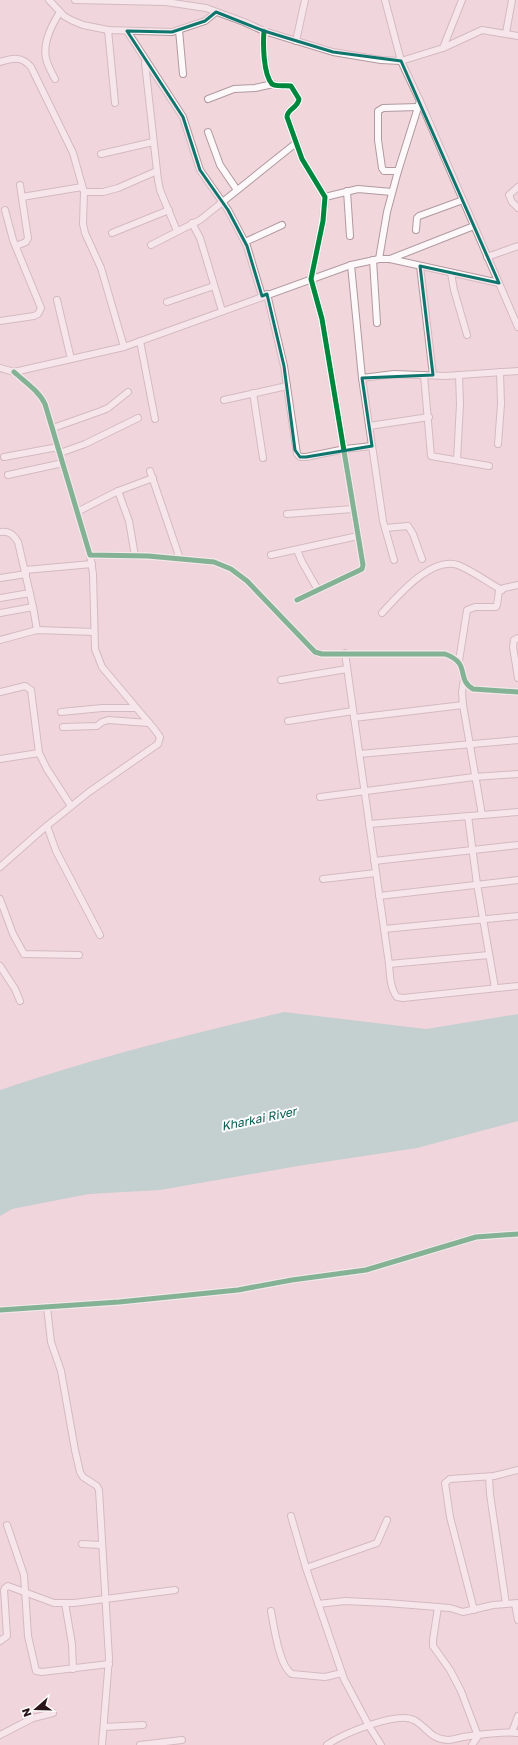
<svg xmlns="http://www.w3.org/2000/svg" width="518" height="1745" viewBox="0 0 518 1745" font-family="'Golos Text',sans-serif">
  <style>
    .water { fill: #8fc8c0 }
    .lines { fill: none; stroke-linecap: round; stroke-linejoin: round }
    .minor-casing { stroke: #b09a9f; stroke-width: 8 }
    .minor { stroke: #fdf9fa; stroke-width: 6 }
    .cycleway-casing { stroke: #fbfbfb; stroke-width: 8 }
    .cycleway { stroke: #00873e; stroke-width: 5 }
    .marked { fill: none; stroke: #0f766e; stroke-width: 3; stroke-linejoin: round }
    .labels { text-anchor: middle; stroke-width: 4; stroke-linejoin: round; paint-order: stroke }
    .water-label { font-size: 12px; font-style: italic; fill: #03594f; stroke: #fbfbfb }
  </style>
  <rect width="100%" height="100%" fill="#f1d6dc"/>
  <path class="water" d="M284,1012L426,1029L518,1014V1121L417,1148L298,1166L160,1190L89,1194L12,1209L0,1216V1090C93,1058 188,1035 284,1012Z"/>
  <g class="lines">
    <g class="minor-casing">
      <g id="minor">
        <polyline points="49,0 64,16 71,20 83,25 108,30 172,32 205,21 216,12"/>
        <polyline points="75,0 166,2 206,8 244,22 264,31 333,52 381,60 401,61 443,48 482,30 518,36"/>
        <polyline points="385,0 401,61 420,101 518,327"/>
        <polyline points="108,30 115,103"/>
        <polyline points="179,30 183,74"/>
        <polyline points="127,31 183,117 200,170 228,210 247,246 262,296"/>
        <path d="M264,31C263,43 263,74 272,84C276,87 286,85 291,86L299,99C298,108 287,109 287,117L302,159L325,197L323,221L311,279L322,319L363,565L362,569L358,571L297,600"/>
        <polyline points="506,33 512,0"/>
        <polyline points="296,41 305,0"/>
        <polyline points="443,48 462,0"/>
        <path d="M0,62C13,58 22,56 31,67L73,153L84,192L83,224L85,233L101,268L124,347L14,372L0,368"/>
        <polyline points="145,63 158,180 160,190 177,231"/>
        <path d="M55,79C52,73 49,68 47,62C41,45 51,26 60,12"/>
        <polyline points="208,99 234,89 255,88 273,84"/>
        <polyline points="208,132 220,165 237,190"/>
        <polyline points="101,154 153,142"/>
        <polyline points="398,171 384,171 382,168 378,140 378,111 383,108 418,107"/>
        <polyline points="518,187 509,195 512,202 518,208"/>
        <polyline points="347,191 350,236"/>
        <polyline points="84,192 103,192 118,188 157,171"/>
        <polyline points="22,197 82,187"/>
        <polyline points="325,197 358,189 392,192"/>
        <polyline points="192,223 200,238 222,311"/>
        <polyline points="416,230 417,218 419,216 463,200"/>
        <polyline points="112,233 169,210"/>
        <polyline points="245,242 282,225"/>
        <polyline points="151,245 200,220 296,143"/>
        <polyline points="16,246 26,242 28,238 20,185"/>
        <polyline points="487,257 518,246"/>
        <polyline points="379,259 387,212 398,171 420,101"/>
        <polyline points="390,259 474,226"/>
        <polyline points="373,260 377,323"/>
        <polyline points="351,265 362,378 374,459 383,521 394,560"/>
        <polyline points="420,266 433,375"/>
        <polyline points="451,273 454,290 467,335"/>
        <polyline points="267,294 284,366 297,454 300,457 306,457 345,449 372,446"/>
        <polyline points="57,300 71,359"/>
        <polyline points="167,302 214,286"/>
        <polyline points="0,321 34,316 38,314 41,308 13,240 5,210"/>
        <polyline points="140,341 155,419"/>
        <polyline points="124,347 351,265 379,259 390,259 499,283"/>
        <path d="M14,372C25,382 39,391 45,404L90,555L148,556L214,562L231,569L247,581L315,652L322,654H445C472,664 455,678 473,689L518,692"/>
        <polyline points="424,375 431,456 489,466"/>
        <polyline points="362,378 394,374 445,376 518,371"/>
        <polyline points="253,393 263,458"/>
        <polyline points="224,400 287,386"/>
        <polyline points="369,426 429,417"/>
        <polyline points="53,428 101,411 108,408 128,392"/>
        <polyline points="498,444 501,404 500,372"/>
        <polyline points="60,453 85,444 138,418"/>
        <polyline points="4,457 58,447"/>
        <polyline points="457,460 460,404 459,375"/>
        <polyline points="150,471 180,559"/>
        <polyline points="8,475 63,463"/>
        <polyline points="118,491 129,521 135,556"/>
        <polyline points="77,512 118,491 153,478"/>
        <polyline points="287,514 353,509"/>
        <polyline points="385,528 408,526 413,534 422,559"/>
        <path d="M0,532C9,531 13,534 18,542L33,607L37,630"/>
        <polyline points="297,550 302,562 318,590"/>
        <polyline points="271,555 358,536"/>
        <polyline points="25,570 92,564"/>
        <polyline points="0,578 26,574"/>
        <polyline points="0,598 30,593"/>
        <polyline points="0,613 33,607"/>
        <path d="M382,613C398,596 431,556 458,565C473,571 487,582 502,590"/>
        <polyline points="518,638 514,640 513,647 518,678"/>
        <polyline points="0,640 37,630 94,632"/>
        <path d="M345,653L389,964C390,975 390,988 397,997L403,998L518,986"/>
        <polyline points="459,661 467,610 475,607 496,607 497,605 499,591 504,588 518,585"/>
        <polyline points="464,679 462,692 463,705 482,815"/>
        <polyline points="281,680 347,669"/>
        <polyline points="0,692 25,686 31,690 39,753 47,769 71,806"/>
        <polyline points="61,712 102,708 136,708"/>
        <polyline points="354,718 463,705"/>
        <polyline points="288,721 353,711"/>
        <polyline points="63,727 97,726 102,722 108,720 149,723"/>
        <polyline points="359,754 518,740"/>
        <polyline points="0,759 39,753"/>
        <polyline points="320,797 474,777 518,774"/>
        <polyline points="468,816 477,884 495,988"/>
        <polyline points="369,824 518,812"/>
        <polyline points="47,826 56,851 100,935"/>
        <polyline points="374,861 518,845"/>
        <polyline points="0,867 43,829 89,792 158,744 160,737 155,730 102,667 95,649 93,574 90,555"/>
        <polyline points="323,879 376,873"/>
        <polyline points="379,896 518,880"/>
        <polyline points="0,899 13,934 24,954 79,955"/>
        <polyline points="384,929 518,916"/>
        <polyline points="389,964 489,955"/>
        <polyline points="0,966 15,989 20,1001"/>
        <polyline points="47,1307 51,1342 61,1371 75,1450 80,1472 83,1477 97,1486 99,1490 109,1658 102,1745"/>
        <polyline points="0,1310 119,1302 238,1290 292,1280 366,1270 476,1237 518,1234"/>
        <polyline points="489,1477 490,1494 506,1604"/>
        <polyline points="291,1516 306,1568 344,1679 369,1726 381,1745"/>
        <polyline points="7,1525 24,1575 28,1636 36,1671 42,1672 109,1664"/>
        <polyline points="82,1544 101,1545"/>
        <polyline points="306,1568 377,1543 387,1520"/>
        <polyline points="65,1603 72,1644 73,1669"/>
        <polyline points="318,1604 345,1601 387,1603 450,1608 463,1612 493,1605 518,1603"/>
        <polyline points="515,1604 518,1620"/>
        <polyline points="438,1607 433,1640 433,1646 450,1670 461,1691 478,1736 472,1745"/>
        <polyline points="474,1610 450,1517 445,1483 450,1479 494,1476 518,1470"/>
        <path d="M271,1611C274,1626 279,1666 292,1674L325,1677L342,1673"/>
        <polyline points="0,1641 7,1636 4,1590 5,1588 8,1586 54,1603 74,1603 175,1590"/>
        <polyline points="104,1727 143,1725"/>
        <polyline points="512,1732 518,1716"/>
        <polyline points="0,1735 33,1718 53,1713"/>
        <polyline points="140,1745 182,1740"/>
        <path d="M327,1745C342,1734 397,1711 414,1720C428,1728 430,1739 448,1740C453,1740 458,1738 463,1737C481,1735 500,1731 518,1733"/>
      </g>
    </g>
    <use href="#minor" class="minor"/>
    <g class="cycleway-casing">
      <g id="cycleway">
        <path d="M264,31C263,43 263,74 272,84C276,87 286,85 291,86L299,99C298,108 287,109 287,117L302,159L325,197L323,221L311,279L322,319L363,565L362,569L358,571L297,600"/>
        <path d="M14,372C25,382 39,391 45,404L90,555L148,556L214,562L231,569L247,581L315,652L322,654H445C472,664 455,678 473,689L518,692"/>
        <polyline points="0,1310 119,1302 238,1290 292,1280 366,1270 476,1237 518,1234"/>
      </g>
    </g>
    <use href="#cycleway" class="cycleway"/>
  </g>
  <path d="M0 0H518V1745H0ZM216,12L264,31L333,52L401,61L499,283L420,266L433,375L362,378L372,446L306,457H300L295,450L284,366L267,294L262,296L247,246L228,210L200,170L183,117L127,31L172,32L205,21Z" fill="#f1d6dc" fill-opacity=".55" fill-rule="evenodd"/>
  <path class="marked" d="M216,12L264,31L333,52L401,61L499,283L420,266L433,375L362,378L372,446L306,457H300L295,450L284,366L267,294L262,296L247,246L228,210L200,170L183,117L127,31L172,32L205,21Z"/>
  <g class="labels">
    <g class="water-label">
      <text transform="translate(259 1119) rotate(-12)" y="4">Kharkai River</text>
    </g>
  </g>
  <g transform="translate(36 1709) rotate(250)" stroke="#fbfbfb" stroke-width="3" paint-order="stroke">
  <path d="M0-3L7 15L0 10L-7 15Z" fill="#29141a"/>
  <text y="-6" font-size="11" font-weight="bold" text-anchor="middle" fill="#29141a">N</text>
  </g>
</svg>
